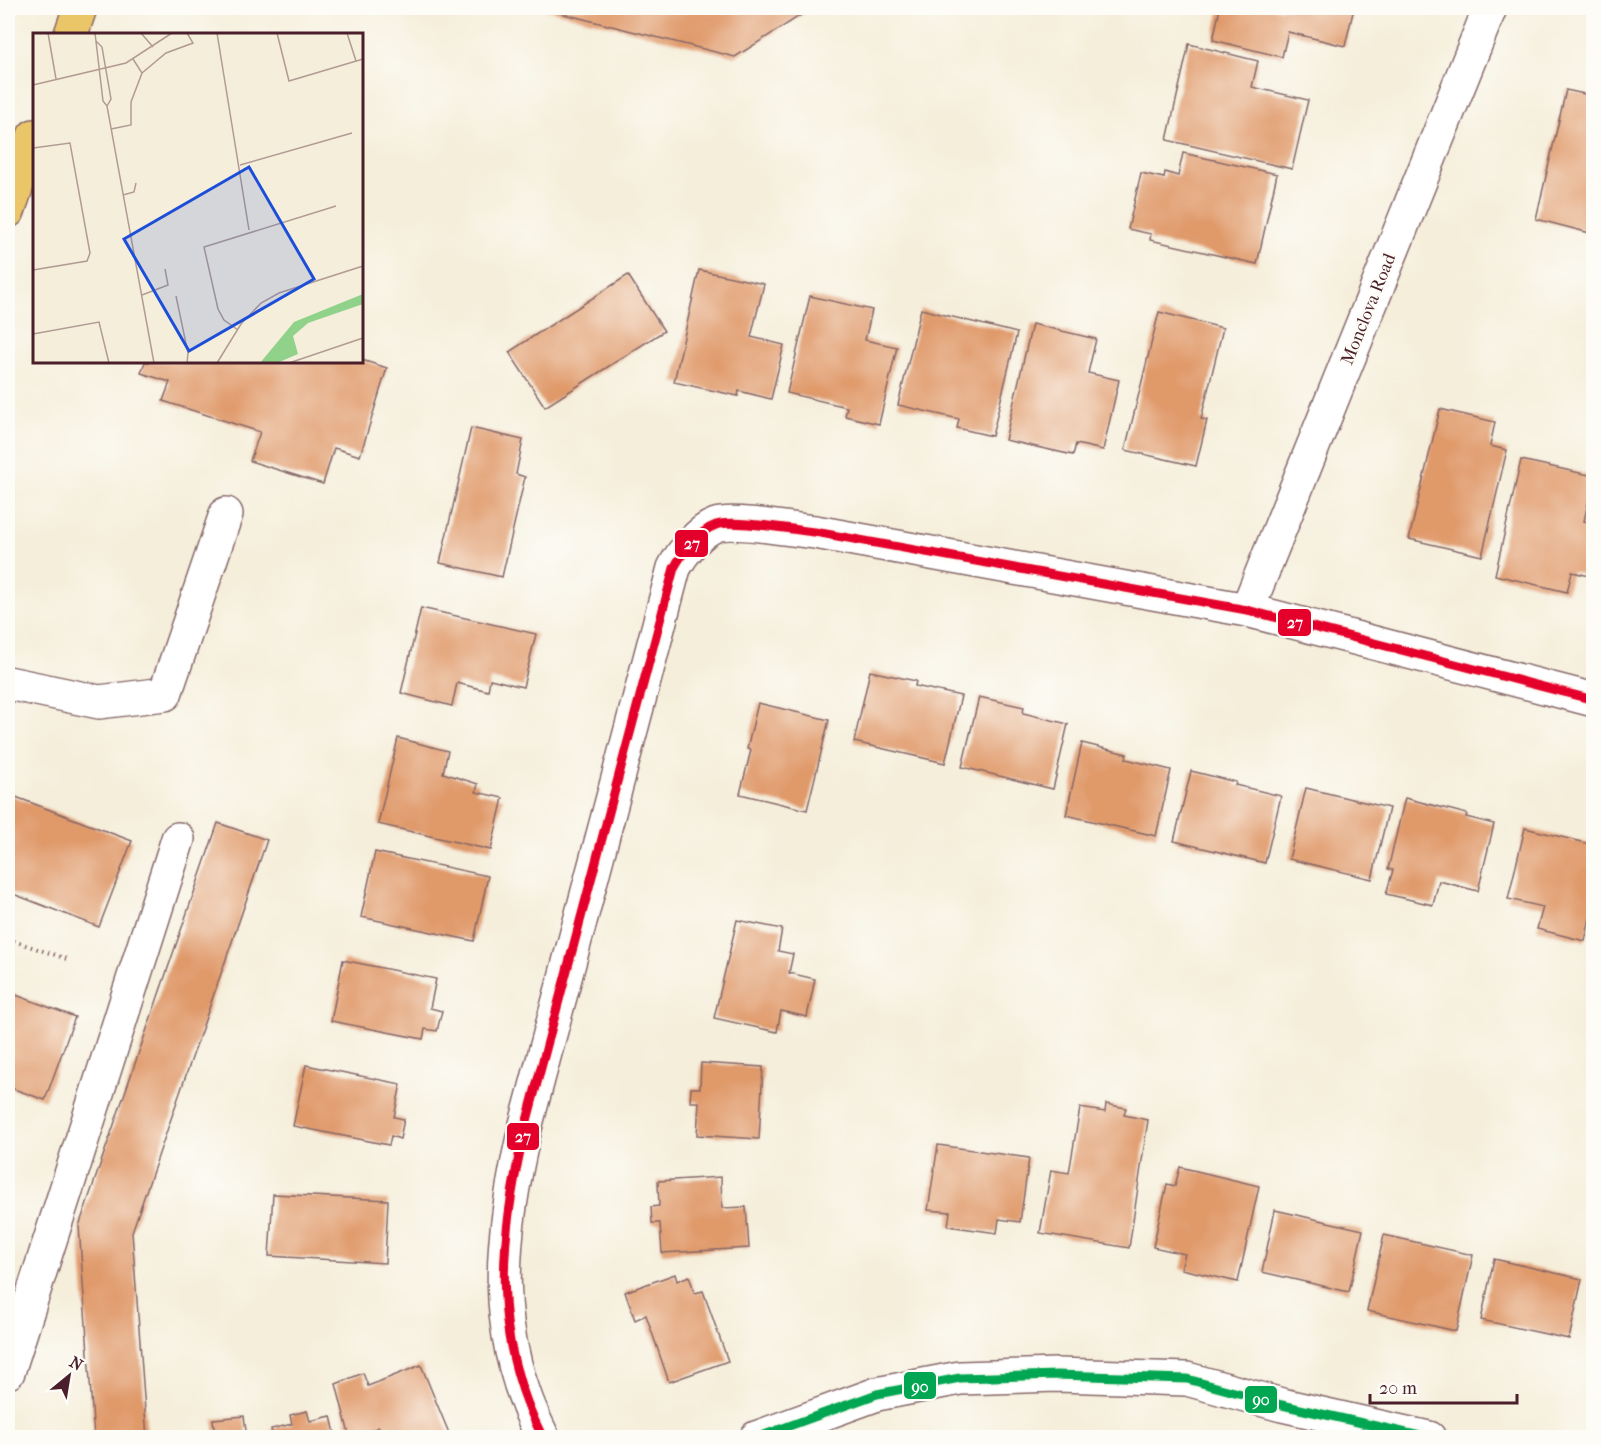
<svg xmlns="http://www.w3.org/2000/svg" width="1601" height="1445" viewBox="0 0 1601 1445" font-family="'IM FELL French Canon',serif">
  <style>
    .building { fill: #e09a6a }
    .lines { fill: none; stroke-linecap: round; stroke-linejoin: round }
    .minor-casing { stroke: #866768; stroke-width: 36 }
    .major-casing { stroke: #866768; stroke-width: 36 }
    .path { stroke: #866768; stroke-width: 4; stroke-dasharray: 1.5 4.5; stroke-linecap: butt }
    .minor { stroke: #fff; stroke-width: 33 }
    .major { stroke: #ebc669; stroke-width: 33 }
    .bus-1-casing { stroke: #fdfcf7; stroke-width: 14 }
    .bus-2-casing { stroke: #fdfcf7; stroke-width: 14 }
    .bus-1 { stroke: #e4002b; stroke-width: 9 }
    .bus-2 { stroke: #00a651; stroke-width: 9 }
    .labels { text-anchor: middle; stroke-width: 4.5; stroke-linejoin: round; paint-order: stroke }
    .street-label { font-size: 18px; fill: #4a1f2b; stroke: #fdfcf7 }
    .inset-road { fill: none; stroke: #b19b94; stroke-width: 1.5 }
    .view { fill: #1d4ed8; fill-opacity: 0.15; stroke: #1d4ed8; stroke-width: 3 }
    .inset-edge { fill: none; stroke: #4a1f2b; stroke-width: 3 }
    .line-badge { stroke: #fdfcf7; stroke-width: 2 }
    .badge-label { font-size: 16px; text-anchor: middle; font-weight: bold; fill: #fff }
  </style>
  <rect width="100%" height="100%" fill="#fdfcf7"/>
  <filter id="ink" filterUnits="userSpaceOnUse"><feTurbulence type="fractalNoise" baseFrequency=".0167" numOctaves="2"/><feDisplacementMap in="SourceGraphic" scale="12" xChannelSelector="R" yChannelSelector="G"/><feConvolveMatrix kernelMatrix="1 2 1 2 8 2 1 2 1" color-interpolation-filters="sRGB"/></filter>
  <filter id="wash" filterUnits="userSpaceOnUse"><feTurbulence type="fractalNoise" baseFrequency=".008" numOctaves="4" result="noise"/><feDisplacementMap in="SourceGraphic" scale="24" xChannelSelector="R" yChannelSelector="G"/><feGaussianBlur stdDeviation="1.35" result="paint"/><feColorMatrix in="noise" values="0 0 0 0 0 0 0 0 0 0 0 0 0 0 0 0 0 1.4 0 .05"/><feComposite in="paint" operator="in"/></filter>
  <g filter="url(#wash)">
    <rect width="100%" height="100%" fill="#f5eeda"/>
    <g id="blocks">
      <g class="building">
        <polygon points="540,8 812,8 735,57"/>
        <polygon points="1220,8 1354,8 1345,46 1288,32 1282,57 1213,40"/>
        <polygon points="1189,44 1258,61 1252,87 1308,100 1292,169 1167,140"/>
        <polygon points="1566,90 1594,96 1594,219 1590,233 1536,219"/>
        <polygon points="1183,153 1277,174 1257,264 1150,240 1151,234 1128,229 1141,173 1164,178 1165,172 1178,176"/>
        <polygon points="699,270 764,284 751,337 784,345 771,399 739,391 738,396 674,382"/>
        <polygon points="628,275 664,331 545,407 509,352"/>
        <polygon points="810,296 872,310 865,340 897,347 879,424 845,416 847,407 787,393"/>
        <polygon points="921,309 1017,333 992,436 957,428 959,419 898,405"/>
        <polygon points="1159,312 1223,328 1201,419 1207,420 1196,466 1125,450"/>
        <polygon points="1032,324 1096,339 1088,373 1119,380 1103,450 1076,444 1073,455 1005,440"/>
        <polygon points="362,360 387,368 360,456 334,448 323,484 250,461 260,432 163,401 170,382 141,373 145,362"/>
        <polygon points="1440,409 1495,422 1490,446 1507,450 1482,556 1409,539"/>
        <polygon points="471,428 523,440 516,474 525,477 502,577 440,563"/>
        <polygon points="1521,460 1594,476 1584,521 1594,524 1594,577 1572,572 1567,592 1495,575"/>
        <polygon points="421,608 536,634 523,687 490,679 488,691 457,683 452,706 401,693"/>
        <polygon points="870,671 916,681 915,686 961,696 945,763 854,742"/>
        <polygon points="979,697 1024,707 1023,713 1068,724 1053,789 962,767"/>
        <polygon points="758,703 829,720 807,810 740,794 751,750 747,749"/>
        <polygon points="398,738 448,751 443,773 478,784 476,792 503,798 491,850 378,824"/>
        <polygon points="1082,743 1127,754 1126,759 1171,770 1156,836 1066,815"/>
        <polygon points="1191,771 1236,782 1235,785 1281,796 1265,863 1174,841"/>
        <polygon points="1306,788 1389,808 1372,879 1289,859"/>
        <polygon points="8,794 132,841 99,927 8,892"/>
        <polygon points="1405,798 1467,814 1466,817 1494,824 1478,891 1439,881 1433,905 1386,894 1393,870 1388,869"/>
        <polygon points="218,823 267,840 132,1232 147,1438 94,1438 79,1226"/>
        <polygon points="1525,828 1594,845 1594,919 1590,918 1585,941 1537,929 1543,907 1508,899"/>
        <polygon points="375,852 488,876 474,941 361,917"/>
        <polygon points="737,920 782,929 778,951 793,954 789,973 815,979 807,1017 781,1011 777,1032 714,1018"/>
        <polygon points="343,960 436,979 430,1008 442,1011 437,1031 425,1029 423,1039 331,1021"/>
        <polygon points="8,992 75,1017 45,1100 8,1087"/>
        <polygon points="701,1063 763,1067 759,1139 697,1135 699,1102 690,1102 691,1088 700,1088"/>
        <polygon points="306,1065 401,1084 394,1117 404,1119 400,1139 391,1136 389,1145 293,1126"/>
        <polygon points="1106,1104 1126,1108 1124,1115 1148,1120 1129,1248 1040,1233 1051,1170 1069,1173 1080,1108 1105,1112"/>
        <polygon points="938,1145 1029,1158 1020,1222 999,1219 997,1233 948,1226 950,1212 928,1210"/>
        <polygon points="1180,1167 1259,1186 1238,1282 1181,1269 1185,1254 1153,1247 1167,1184 1175,1186"/>
        <polygon points="721,1177 722,1208 746,1207 749,1248 662,1253 660,1223 652,1223 651,1207 659,1206 658,1181"/>
        <polygon points="273,1194 388,1200 385,1263 269,1256"/>
        <polygon points="1275,1210 1363,1230 1349,1292 1262,1272"/>
        <polygon points="1384,1235 1473,1255 1456,1331 1367,1311"/>
        <polygon points="1494,1259 1582,1279 1569,1339 1481,1320"/>
        <polygon points="675,1274 677,1281 689,1276 695,1293 703,1291 728,1361 669,1382 646,1315 635,1320 625,1292"/>
        <polygon points="421,1365 451,1438 383,1438 379,1427 350,1438 336,1384 363,1373 368,1386"/>
        <polygon points="307,1411 310,1421 331,1416 336,1438 273,1438 271,1429 292,1424 290,1415"/>
        <polygon points="244,1416 247,1438 215,1438 213,1419"/>
      </g>
    </g>
  </g>
  <g filter="url(#ink)">
    <use href="#blocks" fill-opacity="0" stroke="#866768" stroke-width="1.5"/>
    <g class="lines">
      <g class="minor-casing">
        <g id="minor">
          <polyline points="1247,610 1490,8"/>
          <polyline points="8,683 99,702 165,694 226,514"/>
          <polyline points="8,1372 178,839"/>
          <path d="M543,1438C489,1332 500,1239 525,1128L674,568C682,553 699,531 716,525C733,519 795,530 815,532L1247,610L1594,700"/>
          <polyline points="756,1438 877,1394 960,1378 1057,1375 1187,1379 1282,1405 1429,1438"/>
        </g>
      </g>
      <g class="major-casing">
        <g id="major">
          <polyline points="71,34 80,8"/>
          <polyline points="8,211 34,136"/>
        </g>
      </g>
      <polyline class="path" points="8,939 67,959"/>
      <use href="#minor" class="minor"/>
      <use href="#major" class="major"/>
      <g class="bus-1-casing">
        <path id="bus-1" d="M543,1438C489,1332 500,1239 525,1128L674,568C682,553 699,531 716,525C733,519 795,530 815,532L1247,610L1594,700"/>
      </g>
      <g class="bus-2-casing">
        <polyline id="bus-2" points="756,1438 877,1394 960,1378 1057,1375 1187,1379 1282,1405 1429,1438"/>
      </g>
      <use href="#bus-1" class="bus-1"/>
      <use href="#bus-2" class="bus-2"/>
    </g>
  </g>
  <g class="labels">
    <g class="street-label">
      <text transform="translate(1368 309) rotate(-68)" y="6">Monclova Road</text>
    </g>
  </g>
  <g transform="translate(33 33)">
    <rect width="330" height="330" fill="#f5eeda"/>
    <path d="M330,261V271L275,290L260,303L265,321L244,330H227L261,289Z" fill="#90d28a"/>
    <path class="inset-road" d="M15,0L23,46M62,0L70,68L74,73L121,330M108,0L120,14M184,0L216,197M244,0L256,48L330,26M314,0L323,28M63,8L69,14L78,66L74,73M109,40L133,20L160,10L154,0M0,52L93,30L139,0M78,96L98,92V69L109,40L100,26M0,115L37,110L57,220L54,228L0,237M207,132L319,100M90,162L101,159L103,150M109,262L135,252L132,236M143,263L155,320L154,330M205,297L191,287L185,276L171,214L303,173M0,301L66,289L76,330M184,330L208,291L228,270L246,260L330,233M256,330L330,305"/>
    <path class="view" d="M216,134L281,246L156,318L91,206Z"/>
    <rect width="330" height="330" class="inset-edge"/>
  </g>
  <g class="line-badge">
    <rect x="674" y="529" width="35" height="29" rx="6" fill="#e4002b"/>
    <rect x="1277" y="608" width="35" height="29" rx="6" fill="#e4002b"/>
    <rect x="506" y="1122" width="34" height="29" rx="6" fill="#e4002b"/>
    <rect x="903" y="1371" width="34" height="29" rx="6" fill="#00a651"/>
    <rect x="1244" y="1385" width="34" height="29" rx="6" fill="#00a651"/>
  </g>
  <g class="badge-label">
    <text x="692" y="549">27</text>
    <text x="1295" y="628">27</text>
    <text x="523" y="1142">27</text>
    <text x="920" y="1392">90</text>
    <text x="1261" y="1405">90</text>
  </g>
  <rect width="1601" height="1445" fill="none" stroke="#fdfcf7" stroke-width="30"/>
  <g transform="translate(69 1376) rotate(30)" stroke="#fdfcf7" stroke-width="4.5" paint-order="stroke">
  <path d="M0-4.5L10 22L0 15L-10 22Z" fill="#4a1f2b"/>
  <text y="-9" font-size="16" font-weight="bold" text-anchor="middle" fill="#4a1f2b">N</text>
  </g>
  <path d="M1370 1394v9h147v-9" fill="none" stroke="#4a1f2b" stroke-width="3"/>
  <text x="1379" y="1394" font-size="18" fill="#4a1f2b" stroke="#fdfcf7" stroke-width="4.5" paint-order="stroke">20 m</text>
</svg>
